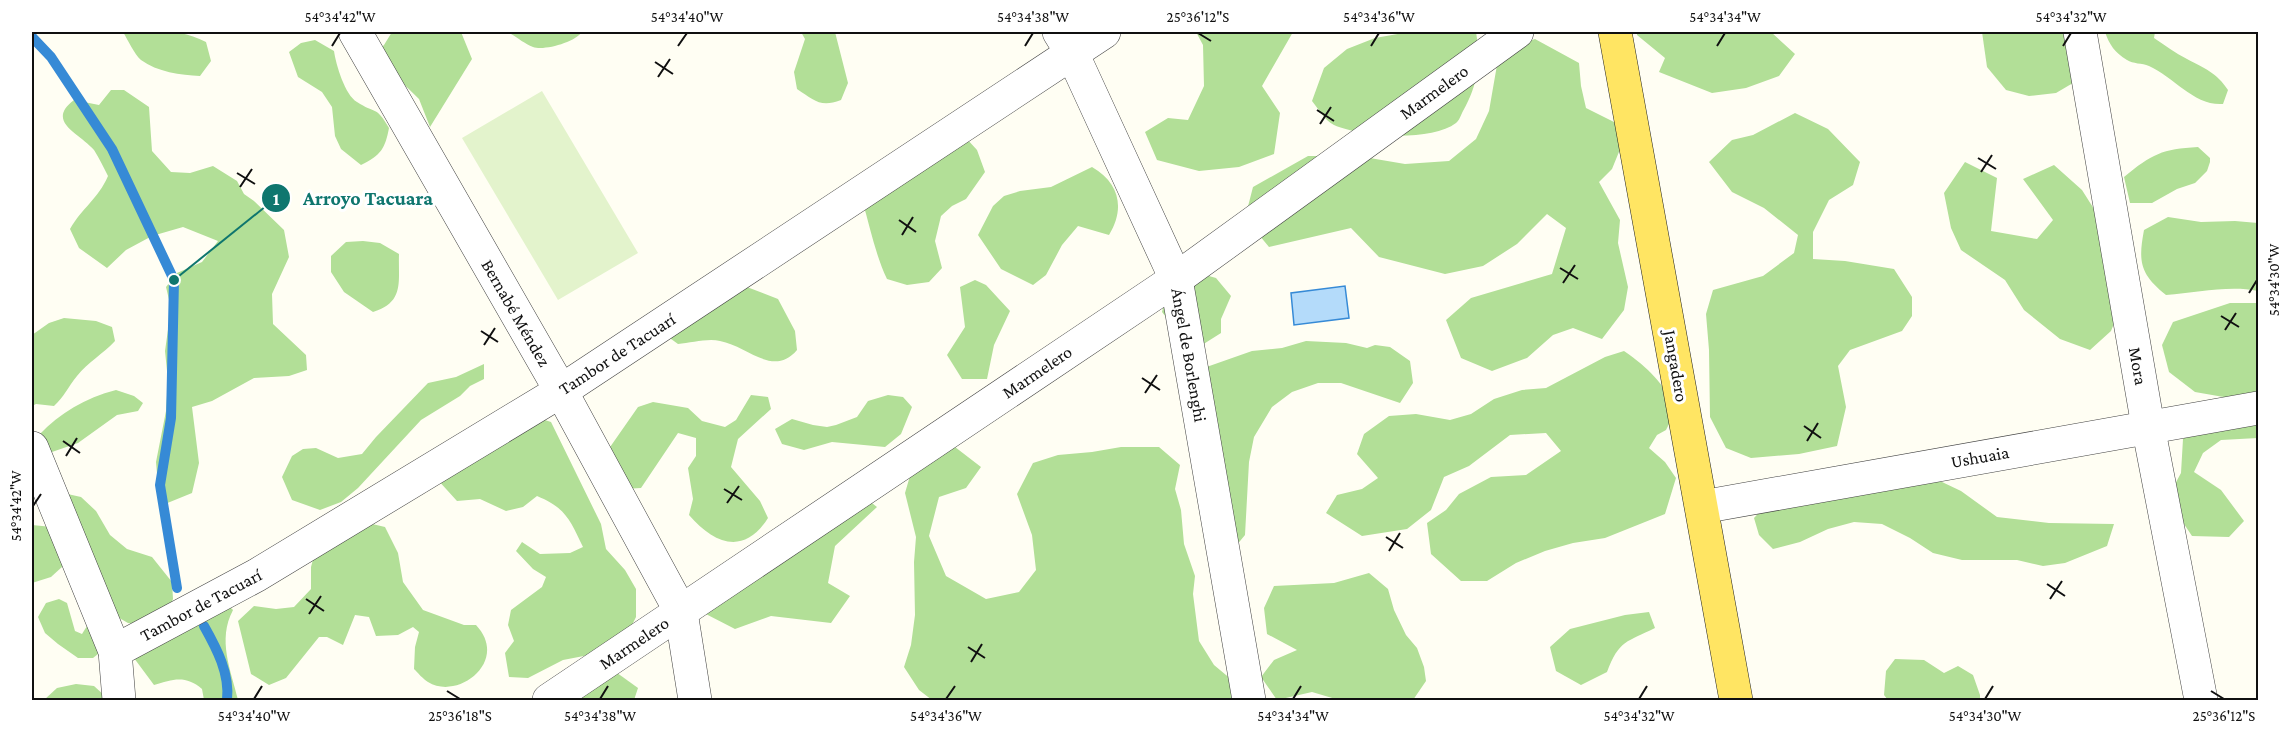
<svg xmlns="http://www.w3.org/2000/svg" width="2290" height="732" viewBox="0 0 2290 732" font-family="'Crimson Pro',serif">
  <style>
    .forest { fill: #b2df97 }
    .pitch { fill: #e3f3cc }
    .water { fill: #b4dbfa; stroke: #368ad6; stroke-width: 1.5 }
    .lines { fill: none; stroke-linecap: round; stroke-linejoin: round }
    .stream { stroke: #368ad6; stroke-width: 10 }
    .minor-casing { stroke: #434343; stroke-width: 34 }
    .major-casing { stroke: #212121; stroke-width: 34 }
    .minor { stroke: #fff; stroke-width: 33 }
    .major { stroke: #ffe563; stroke-width: 33 }
    .ticks { fill: none; stroke: #101010; stroke-width: 2 }
    .labels { text-anchor: middle; stroke-width: 6; stroke-linejoin: round; paint-order: stroke }
    .street-label { font-size: 18px; fill: #101010; stroke: #fff }
    .leader { fill: none; stroke: #0f766e; stroke-width: 2 }
    .callout-dot { fill: #0f766e; stroke: #fff; stroke-width: 2 }
    .mark-label { font-size: 18px; text-anchor: middle; font-weight: bold; fill: #fff }
    .callout-label { font-size: 20px; text-anchor: middle; font-weight: bold; fill: #0f766e; stroke: #fff; stroke-width: 6; stroke-linejoin: round; paint-order: stroke }
    .neatline { fill: none; stroke: #101010; stroke-width: 2 }
    .ticks-label { font-size: 15px; text-anchor: middle; fill: #101010 }
  </style>
  <rect width="100%" height="100%" fill="#fffef3"/>
  <g class="forest">
    <path d="M123,32C153,31 179,28 206,42L211,61L200,76C181,75 157,72 141,60C134,54 128,40 123,32Z"/>
    <polygon points="392,32 461,32 472,59 430,127 419,99 374,55 384,45"/>
    <path d="M511,32H582C575,42 545,51 533,47C525,44 518,38 511,34Z"/>
    <path d="M801,32H835L848,83L841,100C820,108 814,100 797,89L794,72L805,39Z"/>
    <polygon points="1196,32 1293,32 1262,86 1280,113 1274,154 1239,167 1199,171 1157,160 1145,132 1168,118 1188,120 1204,86 1203,45"/>
    <path d="M1409,32H1476C1481,61 1478,85 1463,111C1461,115 1459,121 1456,123C1431,142 1361,137 1334,125C1325,121 1318,108 1312,101L1324,68L1347,49L1375,38Z"/>
    <polygon points="1637,32 1771,32 1795,54 1779,76 1746,88 1712,93 1659,72 1665,58 1637,35"/>
    <polygon points="1982,32 2082,32 2073,83 2056,93 2029,96 2006,90 1987,67"/>
    <path d="M2105,32H2155L2154,38C2165,45 2175,53 2187,59C2204,68 2217,73 2228,90L2223,104C2194,106 2174,77 2149,66C2142,63 2133,64 2127,60C2115,53 2109,44 2105,32Z"/>
    <polygon points="1535,39 1579,63 1581,86 1586,108 1614,122 1623,142 1612,169 1599,182 1620,220 1618,243 1628,287 1624,310 1602,339 1573,328 1553,335 1527,358 1492,371 1461,358 1446,320 1471,298 1552,274 1566,228 1547,214 1517,244 1483,266 1445,274 1379,257 1351,228 1269,247 1245,218 1253,187 1308,156 1358,156 1405,164 1449,161 1476,139 1489,111 1497,65 1511,47"/>
    <path d="M315,40L334,51C336,65 345,95 357,102C375,114 376,105 389,128C385,149 381,155 361,165L341,149L335,136L332,107L322,92L298,77L289,52L301,43Z"/>
    <path d="M111,90H124L149,107L152,151L171,172L190,173L213,166L237,181L244,194L254,201L284,230L289,257L272,294L273,324L306,355L307,370L289,376L254,378L212,401L192,407L199,463L192,493L165,504L158,485L156,462L166,411L168,381L165,351L171,308L166,287L177,273L202,262L218,241L183,227L152,236L126,250L107,268L79,248L70,229C82,208 98,199 108,176C104,168 99,158 94,150C80,133 45,122 74,100L99,105Z"/>
    <polygon points="1795,113 1828,129 1860,162 1853,185 1829,200 1813,232 1813,259 1845,261 1894,269 1912,297 1912,316 1902,331 1850,350 1838,366 1846,407 1837,446 1799,454 1751,458 1726,448 1710,417 1709,350 1706,314 1713,290 1763,276 1794,253 1798,235 1764,208 1732,192 1709,162 1732,140 1753,135"/>
    <path d="M966,138L977,150L985,172L966,199L952,206L941,216L935,241L942,268L929,282L907,285L887,279C875,254 870,226 862,200Z"/>
    <path d="M2198,147L2210,158V162L2207,171L2195,183L2177,189L2152,203H2130L2124,177C2152,154 2162,149 2198,147Z"/>
    <polygon points="1965,162 1997,178 1991,231 2037,239 2053,220 2023,179 2054,165 2082,190 2094,209 2125,296 2111,331 2090,350 2060,339 2024,310 2005,280 1961,250 1951,228 1944,193"/>
    <path d="M1092,167C1120,183 1125,209 1109,235L1078,226L1062,245L1046,275L1033,285L1001,269L978,235L993,206L1004,196L1020,191L1051,187Z"/>
    <path d="M2168,217L2201,222L2235,221L2258,223V291C2228,285 2197,293 2166,295C2140,274 2138,262 2144,230Z"/>
    <path d="M363,241L380,243L399,254C398,282 405,302 373,312L344,292L331,272V256L346,242Z"/>
    <polygon points="1202,274 1216,278 1231,296 1221,319 1221,333 1202,345 1181,336 1162,312 1168,288"/>
    <polygon points="975,280 986,285 1010,311 994,345 987,379 962,379 947,355 965,327 960,287"/>
    <path d="M739,284L778,299L795,331L797,350C773,378 748,346 720,341C708,338 691,343 678,344L656,328Z"/>
    <polygon points="2230,303 2258,303 2258,403 2195,392 2169,372 2162,345 2173,322"/>
    <path d="M64,318L96,321L112,327L115,341C103,354 88,362 77,376C68,387 64,397 54,406L36,404L32,406V335L49,323Z"/>
    <polygon points="1306,341 1346,343 1367,348 1375,345 1390,347 1410,361 1413,383 1400,403 1341,383 1318,383 1292,392 1272,407 1254,437 1249,462 1245,535 1231,552 1198,370 1252,351 1282,348"/>
    <path d="M1624,351C1650,369 1661,382 1677,408L1666,430L1657,435L1649,448L1665,462L1676,478L1665,514L1605,538L1573,543L1545,551L1516,563L1487,581H1461L1431,554L1427,523L1446,510L1459,494L1491,477L1526,475L1561,451L1546,433L1510,435L1469,466L1444,477L1431,510L1407,529L1362,536L1326,513L1337,495L1362,489L1378,478L1357,454L1364,434L1389,416L1416,414L1450,420L1471,414L1494,399L1522,390L1546,388L1605,357Z"/>
    <polygon points="484,364 484,379 470,386 460,396 421,420 358,488 341,502 320,510 292,500 282,477 292,456 303,449 316,448 338,458 362,454 376,437 428,383 456,377"/>
    <path d="M116,390L134,396L143,403L138,411L117,415L78,443L52,452L39,435C60,413 85,398 116,390Z"/>
    <path d="M751,395L768,397L771,409L738,439L731,467L760,501L768,518C744,556 714,544 689,515L693,499L688,468L696,456V438L678,433L641,488L623,489L601,460L638,407L653,402L688,408L702,421L725,427L736,420Z"/>
    <polygon points="888,395 903,397 912,407 901,434 885,447 832,442 804,450 782,444 775,429 792,419 813,425 827,427 836,425 857,417 868,401"/>
    <polygon points="2258,410 2258,438 2221,440 2203,453 2194,472 2221,490 2244,521 2229,537 2192,536 2176,512 2175,484 2181,473 2183,439 2198,427"/>
    <path d="M523,413L551,422L601,524L606,549L625,570L636,589V617L629,631L589,655L563,660L528,678L509,677L505,653L514,641L508,625L511,610L542,587L546,577L533,569L516,551L522,542L540,554L570,553L583,547C570,520 566,508 537,496L523,507L506,511L480,499L457,501L437,479Z"/>
    <polygon points="955,447 981,467 966,488 939,497 929,536 946,576 986,599 1019,592 1036,570 1032,535 1017,494 1033,463 1058,455 1092,452 1121,447 1159,447 1180,465 1175,489 1181,510 1184,544 1195,576 1193,594 1199,641 1214,665 1238,685 1236,700 932,700 919,690 904,667 911,645 915,615 914,562 916,537 905,493 912,469"/>
    <polygon points="1921,472 1961,491 1997,517 2049,523 2114,524 2107,546 2065,563 2043,566 2017,560 1962,560 1933,553 1910,538 1882,524 1854,522 1828,529 1800,542 1773,549 1759,535 1754,518 1768,503"/>
    <polygon points="850,486 877,507 835,546 828,583 850,596 831,623 771,616 735,629 700,611"/>
    <polygon points="63,493 81,497 96,511 110,535 127,549 152,557 172,582 173,599 169,609 145,626 128,623 107,611"/>
    <path d="M368,523L385,527L398,553L403,582L423,610L464,625H476C510,661 458,701 428,682C423,679 418,673 414,669L415,647L419,632L413,627L398,635L376,636L369,617L355,615L343,645L327,637H319L286,678L269,685L251,674L238,621L254,606L276,609L294,607L311,589V567L315,552Z"/>
    <polygon points="32,525 52,527 63,566 51,577 32,583"/>
    <polygon points="1369,573 1388,589 1394,610 1406,635 1417,648 1424,667 1426,681 1413,700 1339,700 1312,692 1277,700 1261,677 1274,660 1297,650 1267,634 1264,608 1274,586 1334,583"/>
    <polygon points="59,599 67,603 75,631 82,634 87,626 96,626 103,650 93,658 78,658 58,644 45,633 38,617 46,603"/>
    <path d="M229,606L233,610C217,640 231,670 238,700H204L202,689C186,675 173,679 154,685L131,654Z"/>
    <path d="M1649,612L1655,628C1627,642 1619,640 1607,672L1581,685L1556,671L1550,647L1570,629L1625,615Z"/>
    <polygon points="1895,659 1924,660 1944,673 1958,666 1973,675 1980,695 1980,700 1888,700 1884,695 1886,671"/>
    <polygon points="613,670 638,688 634,700 537,700"/>
    <polygon points="76,684 94,686 105,696 104,700 44,700 57,688"/>
  </g>
  <polygon class="pitch" points="542,91 638,253 558,300 462,138"/>
  <polygon class="water" points="1345,286 1349,318 1294,325 1291,293"/>
  <g class="lines">
    <g class="stream">
      <polyline points="32,37 51,57 112,149 174,280 171,418 160,485 177,588"/>
      <path d="M204,626C217,649 230,674 227,700"/>
    </g>
    <g class="minor-casing">
      <g id="minor">
        <polyline points="355,32 561,391 681,612 695,700"/>
        <polyline points="1059,32 1072,53 1176,279 1249,700"/>
        <polyline points="2080,32 2148,426 2201,700"/>
        <polyline points="32,448 115,651 119,700"/>
        <polyline points="1702,507 2258,408"/>
        <polyline points="115,651 257,575 561,391 1104,32"/>
        <polyline points="549,700 1176,279 1517,32"/>
      </g>
    </g>
    <g class="major-casing">
      <polyline id="major" points="1615,32 1736,700"/>
    </g>
    <use href="#minor" class="minor"/>
    <use href="#major" class="major"/>
  </g>
  <path class="ticks" d="M1198,33L1211,41M332,46L340,33M678,46L687,33M1025,46L1033,33M1371,46L1379,33M1717,46L1725,33M2063,46L2071,33M655,62L673,74M658,77L670,59M1317,110L1334,121M1320,124L1331,107M1978,158L1996,169M1981,172L1992,155M237,173L255,184M240,187L252,169M899,220L916,232M902,235L913,217M1560,268L1578,279M1563,283L1575,265M2249,293L2257,280M2221,316L2239,327M2225,330L2236,313M481,331L498,342M484,345L495,328M1142,378L1160,390M1145,393L1157,375M1804,426L1821,438M63,441L80,453M1807,441L1818,423M66,456L77,438M724,489L742,500M727,503L739,486M33,506L41,494M1386,537L1403,548M1389,551L1400,533M2047,584L2065,596M306,599L324,611M2050,599L2062,581M309,614L321,596M968,647L985,658M971,662L982,644M447,691L460,699M2211,691L2224,699M254,699L262,686M600,699L608,686M946,699L955,686M1293,699L1301,686M1639,699L1647,686M1985,699L1993,686"/>
  <g class="labels">
    <g class="street-label">
      <text transform="translate(1434 92) rotate(-36)" y="6">Marmelero</text>
      <text transform="translate(516 313) rotate(60)" y="6">Bernabé Méndez</text>
      <text transform="translate(617 354) rotate(-33)" y="6">Tambor de Tacuarí</text>
      <text transform="translate(1189 355) rotate(80)" y="6">Ángel de Borlenghi</text>
      <text transform="translate(1676 366) rotate(80)" y="6">Jangadero</text>
      <text transform="translate(2138 366) rotate(80)" y="6">Mora</text>
      <text transform="translate(1037 372) rotate(-34)" y="6">Marmelero</text>
      <text transform="translate(1980 457) rotate(-10)" y="6">Ushuaia</text>
      <text transform="translate(201 605) rotate(-28)" y="6">Tambor de Tacuarí</text>
      <text transform="translate(634 643) rotate(-34)" y="6">Marmelero</text>
    </g>
  </g>
  <path class="leader" d="M174 280L276 198"/>
  <g class="callout-dot">
    <circle cx="174" cy="280" r="6"/>
    <circle cx="276" cy="198" r="15"/>
  </g>
  <g class="mark-label">
    <text x="276" y="205">1</text>
  </g>
  <g class="callout-label">
    <text x="368" y="205">Arroyo Tacuara</text>
  </g>
  <rect width="2290" height="732" fill="none" stroke="#ffffff" stroke-width="66"/>
  <rect x="33" y="33" width="2224" height="666" class="neatline"/>
  <g class="ticks-label">
    <text x="340" y="22">54°34'42"W</text>
    <text x="687" y="22">54°34'40"W</text>
    <text x="1033" y="22">54°34'38"W</text>
    <text x="1198" y="22">25°36'12"S</text>
    <text x="1379" y="22">54°34'36"W</text>
    <text x="1725" y="22">54°34'34"W</text>
    <text x="2071" y="22">54°34'32"W</text>
    <text transform="translate(2274 280) rotate(-90)" y="5">54°34'30"W</text>
    <text transform="translate(16 506) rotate(-90)" y="5">54°34'42"W</text>
    <text x="254" y="721">54°34'40"W</text>
    <text x="460" y="721">25°36'18"S</text>
    <text x="600" y="721">54°34'38"W</text>
    <text x="946" y="721">54°34'36"W</text>
    <text x="1293" y="721">54°34'34"W</text>
    <text x="1639" y="721">54°34'32"W</text>
    <text x="1985" y="721">54°34'30"W</text>
    <text x="2224" y="721">25°36'12"S</text>
  </g>
</svg>
